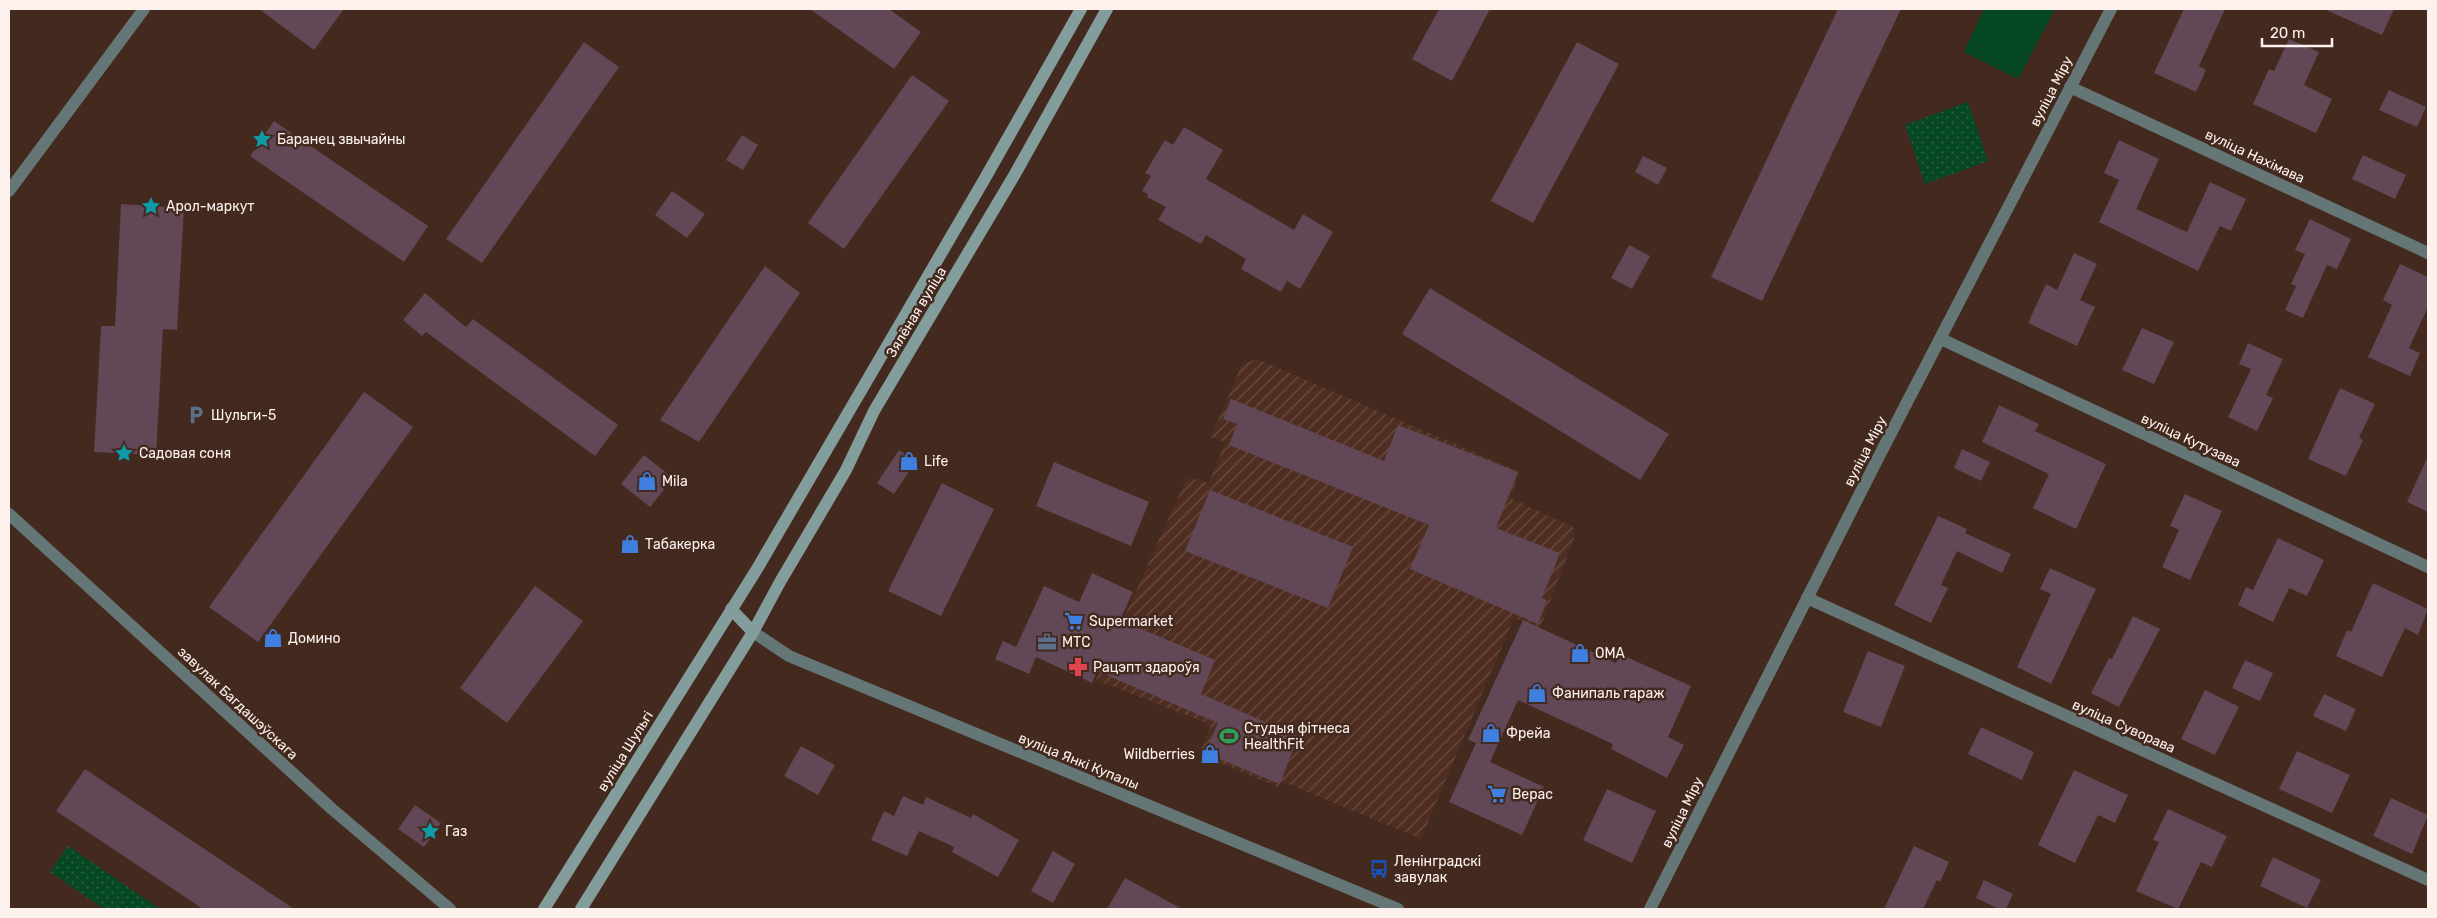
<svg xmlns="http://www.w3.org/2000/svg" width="2437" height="918" viewBox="0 0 2437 918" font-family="Rubik,sans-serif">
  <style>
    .industrial { fill: url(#industrial-furrows) }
    .green { fill: #064824 }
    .park { fill: url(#park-dots) }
    .building { fill: #624756 }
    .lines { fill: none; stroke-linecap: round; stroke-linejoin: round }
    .minor { stroke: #657676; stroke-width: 12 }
    .tertiary { stroke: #657676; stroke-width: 12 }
    .secondary { stroke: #829d9c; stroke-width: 12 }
    .labels { text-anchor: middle; stroke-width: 5; stroke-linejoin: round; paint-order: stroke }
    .street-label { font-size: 14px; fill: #fcf1ed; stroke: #43291e }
    .poi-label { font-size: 14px; fill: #fcf1ed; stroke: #43291e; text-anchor: start }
  </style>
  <defs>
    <pattern id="industrial-furrows" width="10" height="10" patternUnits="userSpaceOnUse" patternTransform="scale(1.25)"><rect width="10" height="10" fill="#4f2e21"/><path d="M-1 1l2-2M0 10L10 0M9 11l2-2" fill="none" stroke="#694d42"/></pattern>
    <pattern id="park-dots" width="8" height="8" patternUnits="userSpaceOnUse" patternTransform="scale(1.25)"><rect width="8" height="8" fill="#064824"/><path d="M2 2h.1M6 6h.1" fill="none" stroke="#2b6344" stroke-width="1.8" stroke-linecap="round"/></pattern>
  </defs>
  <rect width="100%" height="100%" fill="#43291e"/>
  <polygon class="industrial" points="1257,359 1520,472 1510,498 1573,527 1574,538 1540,628 1514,618 1421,839 1281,781 1278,787 1199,754 1211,725 1096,680 1187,477 1209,483 1225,442 1211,437 1242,364"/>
  <polygon class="green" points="1984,9 2055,9 2018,79 1964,52"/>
  <g class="park">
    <polygon points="1968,102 1988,161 1925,184 1905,125"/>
    <polygon points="68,846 160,909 104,909 50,872"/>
  </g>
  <g class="building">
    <polygon points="259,9 344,9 314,50"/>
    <polygon points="810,9 889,9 921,32 894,69"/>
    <polygon points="1439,9 1490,9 1452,81 1412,59"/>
    <polygon points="1838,9 1901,9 1762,301 1711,277"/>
    <polygon points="2184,9 2225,9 2199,66 2206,70 2196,92 2154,73"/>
    <polygon points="2324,9 2394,9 2382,35"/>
    <polygon points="2289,39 2319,52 2304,85 2332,99 2316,133 2253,104 2269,69 2274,71"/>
    <polygon points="584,42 619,67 482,263 446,239"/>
    <polygon points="1577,42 1619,64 1533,223 1491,201"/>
    <polygon points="912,75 949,101 844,249 808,223"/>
    <polygon points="2389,90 2426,107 2417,127 2379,110"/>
    <polygon points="274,121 428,226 404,262 250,156"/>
    <polygon points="1184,127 1223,150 1206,179 1294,230 1303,214 1333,232 1300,289 1287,281 1281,292 1241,269 1246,259 1206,235 1201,244 1158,220 1166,207 1147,197 1148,194 1142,191 1151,176 1145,173 1165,140 1173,145"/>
    <polygon points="742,135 758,145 743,170 726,160"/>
    <polygon points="2119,140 2159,159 2136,209 2187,232 2210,182 2246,199 2231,231 2220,226 2198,271 2099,222 2119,180 2104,173"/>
    <polygon points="2363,155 2406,175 2395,199 2352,179"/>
    <polygon points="1643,156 1667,168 1658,185 1635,172"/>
    <polygon points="672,191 705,214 687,238 655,215"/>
    <polygon points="121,204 184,208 177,330 163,329 156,455 94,452 101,326 115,326"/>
    <polygon points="2310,219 2351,239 2337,269 2327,265 2303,318 2285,310 2296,286 2291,284 2305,254 2295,250"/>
    <polygon points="1629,245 1650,256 1632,289 1611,278"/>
    <polygon points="2074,253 2097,264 2080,300 2095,307 2077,346 2028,323 2046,284 2057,290"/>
    <polygon points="2400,264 2428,277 2428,307 2409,348 2420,353 2410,376 2368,357 2392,305 2383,300"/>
    <polygon points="765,266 800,293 699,442 660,420"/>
    <polygon points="1430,288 1669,434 1640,480 1402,334"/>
    <polygon points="425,293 466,327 473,319 618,425 595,456 426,332 422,336 403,320"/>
    <polygon points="2142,328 2174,342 2154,384 2122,370"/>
    <polygon points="2248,343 2283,359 2266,395 2273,398 2257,431 2228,417 2251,369 2239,364"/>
    <polygon points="2340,388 2375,404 2359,438 2363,440 2346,476 2308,459"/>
    <polygon points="364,392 413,427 258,642 209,607"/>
    <polygon points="1231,399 1384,461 1398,425 1518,472 1496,528 1560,553 1542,598 1547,600 1538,624 1410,569 1429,525 1229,445 1237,424 1223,419"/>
    <polygon points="1999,405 2039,424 2035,431 2106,464 2076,529 2033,508 2049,474 1982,442"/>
    <polygon points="1962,449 1990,462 1981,481 1954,468"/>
    <polygon points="899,450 916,461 894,494 877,483"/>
    <polygon points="644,455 673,478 650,507 621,484"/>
    <polygon points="2428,456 2428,512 2407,502"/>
    <polygon points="1054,462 1149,502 1131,546 1036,506"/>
    <polygon points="942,483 994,509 941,616 888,591"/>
    <polygon points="1210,490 1353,547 1328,608 1185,551"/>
    <polygon points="2185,494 2222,511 2190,580 2162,567 2179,530 2170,526"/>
    <polygon points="1938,516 1967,529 1965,533 2011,554 2002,573 1957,551 1941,585 1948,588 1931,623 1894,605"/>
    <polygon points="2278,538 2324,560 2307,596 2289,588 2273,622 2238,605 2246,587 2253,590"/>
    <polygon points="2050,568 2096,589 2051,684 2017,667 2051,594 2040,589"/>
    <polygon points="1092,573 1133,592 1120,620 1215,660 1201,694 1298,736 1280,784 1205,753 1218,723 1097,671 1092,683 1036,657 1029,674 995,659 1003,641 1016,647 1044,586 1079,602"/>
    <polygon points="2373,583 2428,609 2418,635 2405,628 2382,677 2336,656 2347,630 2351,632"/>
    <polygon points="535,586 583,621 507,723 460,688"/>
    <polygon points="2133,616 2160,629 2119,707 2091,693 2109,658 2112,659"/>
    <polygon points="1523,620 1616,663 1620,654 1691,686 1668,737 1684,745 1667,778 1611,749 1613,744 1518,700 1490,762 1544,787 1522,835 1449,802 1476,743 1468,740"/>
    <polygon points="1868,651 1905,666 1881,727 1843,712"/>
    <polygon points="2245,660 2273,673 2260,701 2232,688"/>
    <polygon points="2205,690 2239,707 2215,755 2181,739"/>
    <polygon points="2324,694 2356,709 2346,731 2313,716"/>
    <polygon points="1981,727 2034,752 2022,780 1968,754"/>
    <polygon points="801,746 835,765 818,795 784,776"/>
    <polygon points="2297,751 2350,775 2332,813 2279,789"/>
    <polygon points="85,769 294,909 203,909 56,811"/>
    <polygon points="2074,770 2128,795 2115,823 2098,815 2075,863 2038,845"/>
    <polygon points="1607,789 1656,811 1632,863 1583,840"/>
    <polygon points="903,796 923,805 926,797 971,818 973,814 1019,840 998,877 952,852 954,847 919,831 907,856 871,840 884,811 894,816"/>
    <polygon points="2391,798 2428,815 2412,854 2373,836"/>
    <polygon points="415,805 441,823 424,847 398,829"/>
    <polygon points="2168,809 2227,836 2212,867 2201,862 2178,909 2136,891 2159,842 2153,840"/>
    <polygon points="1914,846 1949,862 1940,882 1937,880 1923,909 1884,909"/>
    <polygon points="1053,851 1075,864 1053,903 1031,891"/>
    <polygon points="2273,857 2321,880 2307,908 2260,886"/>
    <polygon points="1125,878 1182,909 1107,909"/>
    <polygon points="1984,880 2013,894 2006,909 1999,909 1976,898"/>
  </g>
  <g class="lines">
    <g class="minor">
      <polyline points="2070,87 2428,253"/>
      <polyline points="9,191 144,9"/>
      <polyline points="1941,339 2428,567"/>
      <polyline points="1807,598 2428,880"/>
      <polyline points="1650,909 1875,464 2111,9"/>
    </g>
    <g class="tertiary">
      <polyline points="9,514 332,809 450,909"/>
      <polyline points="753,632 789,656 1398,909"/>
    </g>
    <g class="secondary">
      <polyline points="731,609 753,632"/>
      <polyline points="544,909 757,569 984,180 1081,9"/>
      <polyline points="581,909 753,632 780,582 846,470 874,411 1015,174 1107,9"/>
    </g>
  </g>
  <defs>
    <g id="sight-bare" transform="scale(1.5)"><path d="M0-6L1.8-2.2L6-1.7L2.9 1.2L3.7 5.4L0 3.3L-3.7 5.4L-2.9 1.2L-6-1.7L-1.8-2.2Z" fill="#0f9aa8" stroke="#43291e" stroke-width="2.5" paint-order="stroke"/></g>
    <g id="parking-bare" transform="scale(1.5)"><path d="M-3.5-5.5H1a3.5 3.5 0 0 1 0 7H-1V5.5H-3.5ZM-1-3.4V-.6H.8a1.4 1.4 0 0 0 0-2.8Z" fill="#5c6f8a" stroke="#43291e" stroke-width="2.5" paint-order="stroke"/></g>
    <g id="shop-bare" transform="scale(1.5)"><path d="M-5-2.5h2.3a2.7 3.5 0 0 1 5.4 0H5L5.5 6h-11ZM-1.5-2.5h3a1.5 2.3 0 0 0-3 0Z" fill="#3f7fe0" stroke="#43291e" stroke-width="2.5" paint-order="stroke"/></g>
    <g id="supermarket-bare" transform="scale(1.5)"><path d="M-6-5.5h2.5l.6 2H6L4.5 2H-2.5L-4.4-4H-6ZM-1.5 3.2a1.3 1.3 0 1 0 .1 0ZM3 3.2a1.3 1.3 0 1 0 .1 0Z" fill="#3f7fe0" stroke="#43291e" stroke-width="2.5" paint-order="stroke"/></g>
    <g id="office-bare" transform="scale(1.5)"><path d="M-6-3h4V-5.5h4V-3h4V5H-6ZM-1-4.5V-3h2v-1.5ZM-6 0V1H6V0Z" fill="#5c6f8a" stroke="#43291e" stroke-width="2.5" paint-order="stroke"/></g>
    <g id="pharmacy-bare" transform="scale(1.5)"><path d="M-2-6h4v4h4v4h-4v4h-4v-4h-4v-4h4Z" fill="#e0444e" stroke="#43291e" stroke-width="2.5" paint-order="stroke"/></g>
    <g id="stadium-bare" transform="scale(1.5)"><path d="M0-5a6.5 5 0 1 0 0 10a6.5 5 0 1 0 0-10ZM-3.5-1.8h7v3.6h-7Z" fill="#2e9e5b" stroke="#43291e" stroke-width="2.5" paint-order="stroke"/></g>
    <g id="bus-bare" transform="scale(1.5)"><path d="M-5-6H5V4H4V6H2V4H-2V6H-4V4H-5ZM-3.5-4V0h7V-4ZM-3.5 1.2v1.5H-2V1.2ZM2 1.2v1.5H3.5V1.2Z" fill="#1a4fb4" stroke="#43291e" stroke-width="2.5" paint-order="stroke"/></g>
  </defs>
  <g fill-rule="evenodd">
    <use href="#sight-bare" x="262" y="139"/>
    <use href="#sight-bare" x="151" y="206"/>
    <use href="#parking-bare" x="196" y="415"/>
    <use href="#sight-bare" x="124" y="453"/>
    <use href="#shop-bare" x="909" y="461"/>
    <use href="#shop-bare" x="647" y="481"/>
    <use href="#shop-bare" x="630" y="544"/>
    <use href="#supermarket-bare" x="1074" y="621"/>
    <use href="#shop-bare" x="273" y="638"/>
    <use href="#office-bare" x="1047" y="642"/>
    <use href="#shop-bare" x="1580" y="653"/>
    <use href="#pharmacy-bare" x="1078" y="667"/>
    <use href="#shop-bare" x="1537" y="693"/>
    <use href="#shop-bare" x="1491" y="733"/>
    <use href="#stadium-bare" x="1229" y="736"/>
    <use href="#shop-bare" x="1210" y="754"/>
    <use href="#supermarket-bare" x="1497" y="794"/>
    <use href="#sight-bare" x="430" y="831"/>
    <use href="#bus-bare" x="1379" y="869"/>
  </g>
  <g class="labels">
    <g class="street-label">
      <text transform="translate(2051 91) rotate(-63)" y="5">вуліца Міру</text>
      <text transform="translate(2255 156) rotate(25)" y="5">вуліца Нахімава</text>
      <text transform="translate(916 312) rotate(-59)" y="5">Зялёная вуліца</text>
      <text transform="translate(2191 440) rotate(25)" y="5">вуліца Кутузава</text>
      <text transform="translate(1865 451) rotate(-63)" y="5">вуліца Міру</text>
      <text transform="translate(238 703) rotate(43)" y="5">завулак Багдашэўскага</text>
      <text transform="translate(2124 726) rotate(24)" y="5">вуліца Суворава</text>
      <text transform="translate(625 751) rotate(-58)" y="5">вуліца Шульгі</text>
      <text transform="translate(1079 761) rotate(22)" y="5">вуліца Янкі Купалы</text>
      <text transform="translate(1682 812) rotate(-64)" y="5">вуліца Міру</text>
    </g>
    <g class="poi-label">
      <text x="277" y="144">Баранец звычайны</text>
      <text x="166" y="211">Арол-маркут</text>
      <text x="211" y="420">Шульги-5</text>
      <text x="139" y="458">Садовая соня</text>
      <text x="924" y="466">Life</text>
      <text x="662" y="486">Mila</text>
      <text x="645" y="549">Табакерка</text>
      <text x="1089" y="626">Supermarket</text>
      <text x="288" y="643">Домино</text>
      <text x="1062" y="647">МТС</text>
      <text x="1595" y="658">ОМА</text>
      <text x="1093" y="672">Рацэпт здароўя</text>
      <text x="1552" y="698">Фанипаль гараж</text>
      <text x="1244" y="733">Студыя фітнеса<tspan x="1244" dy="16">HealthFit</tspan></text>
      <text x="1506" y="738">Фрейа</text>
      <text x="1195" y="759" text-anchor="end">Wildberries</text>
      <text x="1512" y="799">Верас</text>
      <text x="445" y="836">Газ</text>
      <text x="1394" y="866">Ленінградскі<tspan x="1394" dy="16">завулак</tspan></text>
    </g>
  </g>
  <rect width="2437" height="918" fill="none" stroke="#fcf1ed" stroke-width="20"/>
  <path d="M2262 38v8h70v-8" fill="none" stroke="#fcf1ed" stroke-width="2.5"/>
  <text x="2270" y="38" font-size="15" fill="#fcf1ed" stroke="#43291e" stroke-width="4" paint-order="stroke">20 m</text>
</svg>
